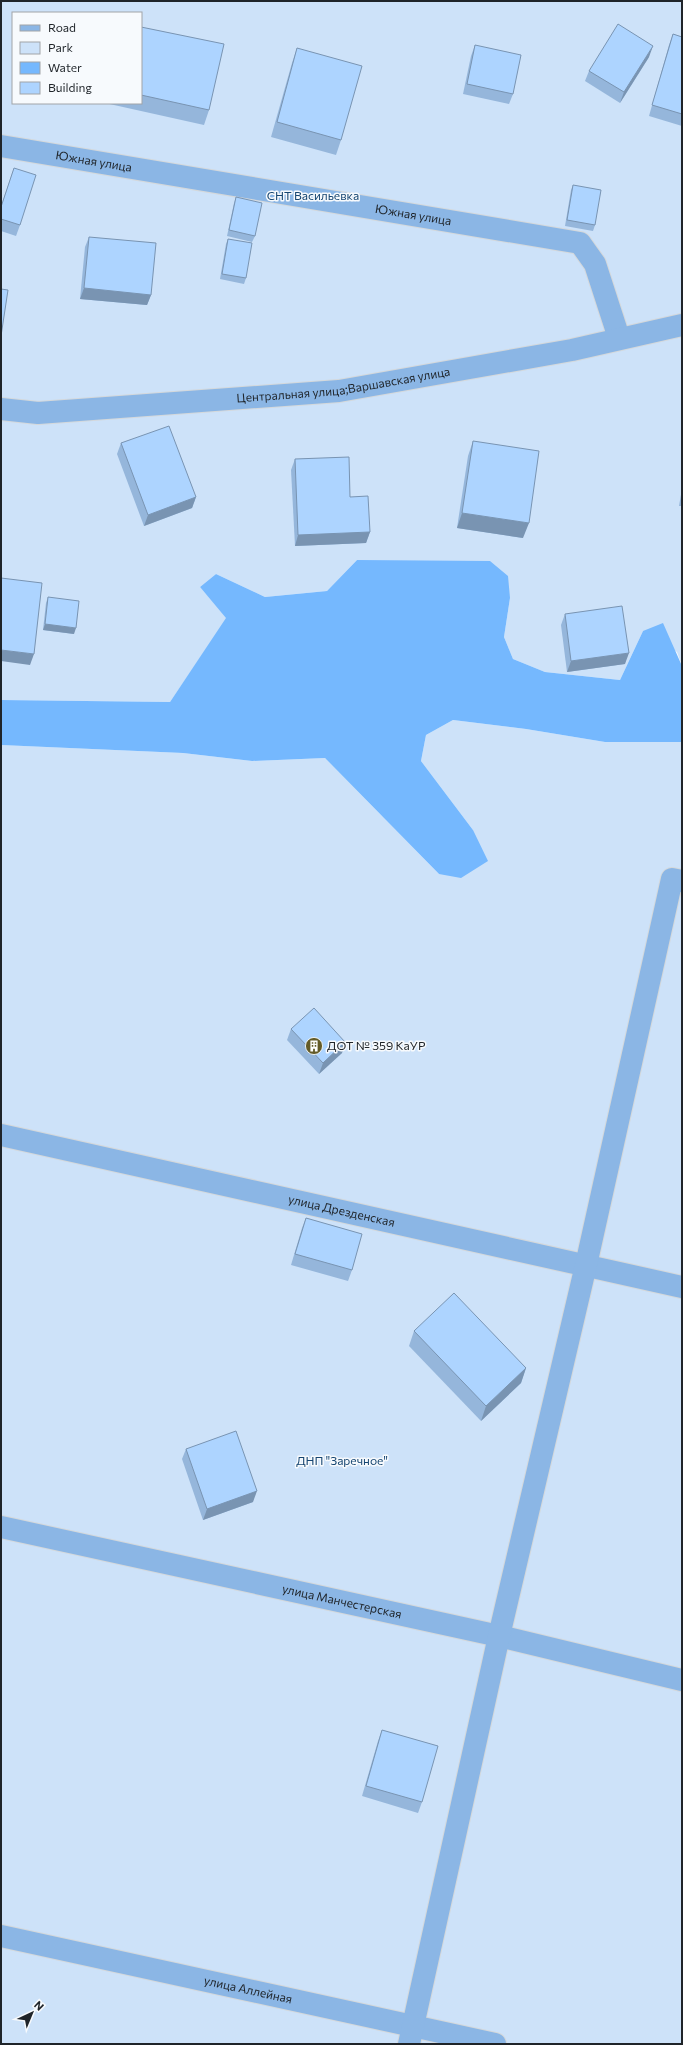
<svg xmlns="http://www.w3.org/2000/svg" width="683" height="2045" viewBox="0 0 683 2045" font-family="Commissioner,sans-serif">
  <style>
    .green { fill: #cde2f9; fill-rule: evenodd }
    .water { fill: #75b8fe }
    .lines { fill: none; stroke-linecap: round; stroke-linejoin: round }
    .minor-casing { stroke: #d4d8db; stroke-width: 24 }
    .minor { stroke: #8bb6e5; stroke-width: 22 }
    .wall { fill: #95b6db }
    .shaded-wall { fill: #7994b2 }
    .building { fill: #add4ff; stroke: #7994b2 }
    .labels { text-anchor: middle; stroke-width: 3; stroke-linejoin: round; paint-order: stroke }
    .street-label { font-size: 12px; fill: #1f2429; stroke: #f7fafd }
    .park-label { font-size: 12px; fill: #154571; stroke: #f7fafd }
    .poi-label { font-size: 12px; fill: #1f2429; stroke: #f7fafd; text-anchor: start }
  </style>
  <rect width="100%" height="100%" fill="#f7fafd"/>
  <g class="green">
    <path d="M1,1H682V666L677,652L643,631L620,680L545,672L513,659L504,637L510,598L357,560L327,591L265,597L216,574L200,587L227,618L170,702L1,700ZM13,13H141V103H13Z"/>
    <polygon points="453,720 526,729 605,742 682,742 682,2044 1,2044 1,745 183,753 252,761 325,758 439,874 473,830 421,761 426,735"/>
  </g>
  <polygon class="water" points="357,560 490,561 508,576 510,598 504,637 513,659 545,672 620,680 643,631 663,623 682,666 682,742 605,742 526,729 453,720 426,735 421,761 473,830 488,861 461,878 439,874 325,758 252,761 183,753 1,745 1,700 170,702 226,618 200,587 216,574 265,597 327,591"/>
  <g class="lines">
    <g class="minor-casing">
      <g id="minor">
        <path id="s1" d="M1,146L580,243L595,264L619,338"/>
        <path id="s2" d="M1,409L38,413L339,391L572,350L682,325"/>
        <path id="s3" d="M1,1135L682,1287"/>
        <path id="s4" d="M1,1527L499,1636L682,1680"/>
        <path id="s5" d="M1,1936L495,2044"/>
        <polyline points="409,2044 499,1636 586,1265 672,879 682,881"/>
      </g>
    </g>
    <use href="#minor" class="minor"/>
  </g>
  <g class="wall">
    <polygon points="141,27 209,110 204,125 105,103 141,103"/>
    <polygon points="673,34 682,37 682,126 649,116 669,45"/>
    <polygon points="475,45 513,94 509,104 463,94 471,56"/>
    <polygon points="297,48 341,140 336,155 271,137 292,63"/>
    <polygon points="649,57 620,103 585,81 589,71"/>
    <polygon points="14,168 20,225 16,236 1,231 1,206"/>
    <polygon points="573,185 595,225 593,231 565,226 571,190"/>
    <polygon points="236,197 255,236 252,242 227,236 234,203"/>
    <polygon points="89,237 151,295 147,305 80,299 85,247"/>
    <polygon points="228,239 246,278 244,284 220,279 226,244"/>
    <polygon points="473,441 523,538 457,528 468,456"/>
    <polygon points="121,443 196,497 192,508 144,526 117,454"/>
    <polygon points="295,459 350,497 370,532 366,543 295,546 291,470"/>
    <polygon points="682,489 682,506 679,506"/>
    <polygon points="48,597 74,634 43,630 46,603"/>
    <polygon points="565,614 625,664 567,672 561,625"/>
    <polygon points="291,1029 345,1042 342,1053 319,1074 287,1040"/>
    <polygon points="306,1218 352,1270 348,1281 291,1265 302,1228"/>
    <polygon points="414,1331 526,1368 521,1383 481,1421 409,1346"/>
    <polygon points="186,1449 253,1502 203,1520 182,1459"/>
    <polygon points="382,1730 422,1802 418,1813 362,1796 378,1741"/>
  </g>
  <g class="shaded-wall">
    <polygon points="653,46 649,57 620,103 624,92"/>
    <polygon points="84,288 151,295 147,305 80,299"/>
    <polygon points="196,497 192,508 144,526 148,515"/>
    <polygon points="462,513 529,523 523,538 457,528"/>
    <polygon points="370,532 366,543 295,546 298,535"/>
    <polygon points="45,624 76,628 74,634 43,630"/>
    <polygon points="1,650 34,654 30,665 1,661"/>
    <polygon points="629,653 625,664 567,672 571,661"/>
    <polygon points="345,1042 342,1053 319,1074 323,1063"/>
    <polygon points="526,1368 521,1383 481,1421 486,1406"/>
    <polygon points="257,1491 253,1502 203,1520 207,1509"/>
  </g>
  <g class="building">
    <polygon points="618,24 653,46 624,92 589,71"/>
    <polygon points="141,27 224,44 209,110 141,95"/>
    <polygon points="673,34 682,37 682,114 652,105"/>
    <polygon points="475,45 521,55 513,94 467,84"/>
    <polygon points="297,48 362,66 341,140 277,122"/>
    <polygon points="14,168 36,175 20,225 1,219 1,207"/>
    <polygon points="573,185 601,190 595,225 567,220"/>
    <polygon points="236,197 262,203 255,236 229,230"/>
    <polygon points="89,237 156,243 151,295 84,288"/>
    <polygon points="228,239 252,243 246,278 222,274"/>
    <polygon points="1,289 8,290 1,336"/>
    <polygon points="169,426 196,497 148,515 121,443"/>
    <polygon points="473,441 539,451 529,523 462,513"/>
    <polygon points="349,457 350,497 368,496 370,532 298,535 295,459"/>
    <polygon points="1,578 42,583 34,654 1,650"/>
    <polygon points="48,597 79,601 76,628 45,624"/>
    <polygon points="622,606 629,653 571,661 565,614"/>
    <polygon points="314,1008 345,1042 323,1063 291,1029"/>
    <polygon points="306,1218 362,1234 352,1270 295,1254"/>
    <polygon points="454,1293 526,1368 486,1406 414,1331"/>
    <polygon points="236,1431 257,1491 207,1509 186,1449"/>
    <polygon points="382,1730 438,1746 422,1802 366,1786"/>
  </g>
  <defs>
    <g id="building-disc" transform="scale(0.9)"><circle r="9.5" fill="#635b27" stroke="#f7fafd"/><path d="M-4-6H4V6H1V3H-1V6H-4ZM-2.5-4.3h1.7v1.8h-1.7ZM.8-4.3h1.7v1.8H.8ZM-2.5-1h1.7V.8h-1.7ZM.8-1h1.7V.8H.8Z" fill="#fff"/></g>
  </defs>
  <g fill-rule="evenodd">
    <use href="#building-disc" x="314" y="1046"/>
  </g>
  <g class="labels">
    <g class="street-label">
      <text dy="4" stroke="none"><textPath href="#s1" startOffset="94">Южная улица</textPath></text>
      <text dy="4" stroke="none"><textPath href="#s1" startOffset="418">Южная улица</textPath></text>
      <text dy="4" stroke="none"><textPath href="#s2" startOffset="344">Центральная улица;Варшавская улица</textPath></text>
      <text dy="4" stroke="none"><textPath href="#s3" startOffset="349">улица Дрезденская</textPath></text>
      <text dy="4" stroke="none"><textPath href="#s4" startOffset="349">улица Манчестерская</textPath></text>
      <text dy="4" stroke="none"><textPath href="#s5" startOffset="253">улица Аллейная</textPath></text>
    </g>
    <g class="park-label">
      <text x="313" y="200">СНТ Васильевка</text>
      <text x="342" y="1465">ДНП "Заречное"</text>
    </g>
    <g class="poi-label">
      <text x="327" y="1050">ДОТ № 359 КаУР</text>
    </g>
  </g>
  <rect width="683" height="2045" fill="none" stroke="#1f2429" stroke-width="4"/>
  <rect x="12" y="12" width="130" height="92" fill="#f7fafd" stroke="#a1a4a8"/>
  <rect x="20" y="25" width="20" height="6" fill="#8bb6e5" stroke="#a1a4a8"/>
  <text x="48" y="32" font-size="12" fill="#1f2429">Road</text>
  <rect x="20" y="42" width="20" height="12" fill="#cde2f9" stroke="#a1a4a8"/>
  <text x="48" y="52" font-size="12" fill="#1f2429">Park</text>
  <rect x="20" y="62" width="20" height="12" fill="#75b8fe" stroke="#a1a4a8"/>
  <text x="48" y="72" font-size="12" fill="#1f2429">Water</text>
  <rect x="20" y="82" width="20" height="12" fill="#add4ff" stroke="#a1a4a8"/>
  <text x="48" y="92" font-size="12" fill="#1f2429">Building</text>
  <g transform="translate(32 2013) rotate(44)" stroke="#f7fafd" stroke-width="3" paint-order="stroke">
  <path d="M0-3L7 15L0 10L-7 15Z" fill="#1f2429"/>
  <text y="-6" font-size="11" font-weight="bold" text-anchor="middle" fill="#1f2429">N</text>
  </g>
</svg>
